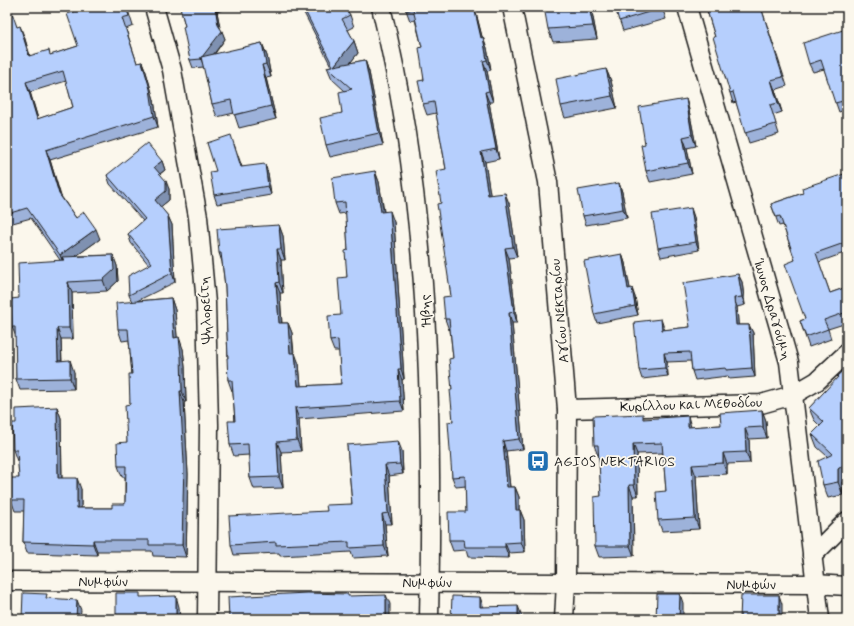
<svg xmlns="http://www.w3.org/2000/svg" width="854" height="626" viewBox="0 0 854 626" font-family="Mynerve,sans-serif">
  <style>
    .lines { fill: none; stroke-linecap: round; stroke-linejoin: round }
    .minor-casing { stroke: #1c1c1c; stroke-width: 21 }
    .minor { stroke: #fbf7ec; stroke-width: 18 }
    .wall { fill: #9db2da; stroke: #1c1c1c; fill-rule: evenodd }
    .shaded-wall { fill: #7f91b1; stroke: #1c1c1c }
    .building { fill: #b6cffd; stroke: #1c1c1c; fill-rule: evenodd }
    .labels { text-anchor: middle; stroke-width: 3.5; stroke-linejoin: round; paint-order: stroke }
    .street-label { font-size: 14px; fill: #1c1c1c; stroke: #fbf7ec }
    .poi-label { font-size: 14px; fill: #1c1c1c; stroke: #fbf7ec; text-anchor: start }
  </style>
  <rect width="100%" height="100%" fill="#fbf7ec"/>
  <filter id="ink" filterUnits="userSpaceOnUse"><feTurbulence type="fractalNoise" baseFrequency=".025" numOctaves="2"/><feDisplacementMap in="SourceGraphic" scale="8" xChannelSelector="R" yChannelSelector="G"/><feConvolveMatrix kernelMatrix="1 2 1 2 8 2 1 2 1" color-interpolation-filters="sRGB"/></filter>
  <g filter="url(#ink)">
    <g class="lines">
      <g class="minor-casing">
        <g id="minor">
          <polyline points="154,7 172,70 198,217 206,303 209,425 207,619"/>
          <path d="M381,7C430,207 433,414 429,619"/>
          <polyline points="512,7 548,182 567,409 566,583 564,619"/>
          <polyline points="687,7 789,362 820,619"/>
          <polyline points="567,409 761,404 793,395 817,381 847,353"/>
          <polyline points="812,556 847,521"/>
          <polyline points="7,581 815,584 847,586"/>
        </g>
      </g>
      <use href="#minor" class="minor"/>
    </g>
    <g class="wall">
      <path d="M7,7L17,27L24,36L30,56L51,55L78,46L127,7L133,26L126,29L137,63L142,62L146,72L154,100L158,127L50,160L61,196L76,218L100,239L76,256L113,255L117,266L118,281L107,291L72,293L73,339H61L62,361L74,372V389L20,390L16,379V337L12,327L19,298L60,260L31,218L9,224L7,220ZM66,81L73,107L38,119L30,92Z"/>
      <polygon points="180,7 226,7 226,8 217,12 220,28 225,39 214,55 262,43 267,56 271,77 266,78 276,119 239,128 234,113 217,117 212,104 204,67 193,68 190,60 185,26"/>
      <polygon points="301,7 345,7 350,15 354,27 348,30 354,41 358,53 350,63 365,60 369,72 383,145 330,157 326,145 342,113 345,91 332,79 327,67 331,66"/>
      <polygon points="405,7 476,13 482,37 483,37 487,48 491,70 487,71 493,102 489,102 499,159 485,162 490,195 509,203 517,257 509,258 517,323 512,323 523,449 506,451 510,487 515,487 519,497 519,510 520,510 524,520 525,552 509,553 509,558 468,557 466,550 453,551 449,540 466,512 466,486 456,487 452,477 453,421 452,390 453,358 450,329 449,330 445,319 451,296 441,203 446,169 436,113 427,115 423,104 424,80 422,47 415,20 410,21"/>
      <polygon points="591,7 597,39 553,42 548,29"/>
      <polygon points="615,7 662,7 666,19 623,31"/>
      <polygon points="706,7 761,7 787,86 775,90 782,112 773,115 779,134 749,143 736,102 733,103 730,93 715,37"/>
      <polygon points="847,31 847,109 839,112 824,69 813,72 809,64"/>
      <polygon points="606,69 611,81 617,108 565,118 561,106"/>
      <polygon points="686,99 689,110 696,146 687,148 692,174 650,182 646,171 645,144"/>
      <polygon points="234,144 242,167 268,173 271,195 217,204 214,195 216,171"/>
      <polygon points="162,161 165,170 160,174 169,189 169,200 160,207 168,216 172,225 175,282 137,301 171,298 175,310 177,338 183,349 185,367 186,402 184,402 188,474 186,557 153,556 152,551 97,551 97,555 27,553 23,542 24,511 15,511 11,500 19,478 18,461 17,461 13,450 16,423 57,407 61,418 62,478 81,489 81,508 112,508 125,504 125,477 122,477 118,466 127,442 130,404 132,374 129,340 122,341 118,329 132,302 129,295 149,265 131,243 128,234 143,221 110,184 107,175"/>
      <polygon points="375,171 379,182 384,211 394,222 404,379 402,380 404,411 299,419 301,451 281,452 283,488 254,489 250,478 249,455 234,456 230,445 235,421 233,391 232,391 228,380 228,358 225,286 222,262 219,253 279,225 283,236 285,260 281,260 283,293 280,293 282,323 288,323 292,333 294,353 299,364 301,386 341,384 339,351 334,351 330,341 341,315 347,277 348,250 346,213 339,214 335,203"/>
      <polygon points="847,173 847,252 819,262 830,293 847,287 847,323 828,329 831,339 809,347 800,321 805,319 795,260 783,225 779,226 771,204 803,193"/>
      <polygon points="619,183 622,192 627,218 586,225 583,216"/>
      <polygon points="694,217 699,250 661,257 658,248"/>
      <polygon points="622,254 625,263 630,289 635,297 638,315 597,323 594,314"/>
      <polygon points="738,274 742,282 745,305 737,307 738,325 749,325 753,333 755,377 729,379 728,376 695,380 692,371 691,361 667,362 668,376 642,379 639,370 664,328 664,330 690,327"/>
      <polygon points="847,367 847,478 842,482 843,495 828,498 823,485 827,456 817,447 812,434 820,426 814,420 809,408 838,378 837,376"/>
      <polygon points="762,410 766,421 767,438 749,439 750,463 727,464 727,474 696,476 699,529 662,531 658,520 666,491 663,453 637,454 638,496 633,496 634,556 599,557 595,546 601,496 599,456 598,456 594,445 644,419 691,427 721,425"/>
      <polygon points="347,445 402,451 403,474 389,476 392,524 385,524 388,556 353,558 351,552 280,556 279,553 234,555 231,545 327,511 352,504"/>
    </g>
    <g class="shaded-wall">
      <polygon points="215,7 216,7 217,12 221,33 222,31 225,39 204,67 201,59 218,25"/>
      <polygon points="474,7 476,13 485,48 481,38"/>
      <polygon points="589,7 591,7 597,39 593,26"/>
      <polygon points="20,26 24,36 33,66 29,56"/>
      <polygon points="483,37 487,48 491,70 487,60"/>
      <polygon points="354,41 358,53 339,77 334,66"/>
      <polygon points="262,43 267,56 271,77 266,64"/>
      <polygon points="365,60 369,72 383,145 379,133"/>
      <polygon points="483,61 487,71 493,102 489,91"/>
      <polygon points="142,62 146,72 154,100 158,127 154,116"/>
      <polygon points="262,65 266,78 276,119 271,106"/>
      <polygon points="606,69 611,81 617,108 612,96"/>
      <polygon points="771,80 775,90 782,112 778,103"/>
      <polygon points="26,82 30,92 41,129 37,119"/>
      <polygon points="485,92 489,102 499,159 496,149"/>
      <polygon points="686,99 689,110 696,146 692,135"/>
      <polygon points="683,137 687,148 692,174 688,163"/>
      <polygon points="46,150 50,160 63,205 59,194"/>
      <polygon points="481,152 485,162 492,206 488,195"/>
      <polygon points="162,161 165,170 157,176 154,167"/>
      <polygon points="265,164 268,173 271,195 268,186"/>
      <polygon points="375,171 379,182 385,222 381,212"/>
      <polygon points="166,181 169,189 169,200 158,209 155,200"/>
      <polygon points="619,183 622,192 627,218 623,209"/>
      <polygon points="505,193 509,203 517,257 513,247"/>
      <polygon points="691,208 694,217 699,250 696,242"/>
      <polygon points="390,211 394,222 404,379 401,369"/>
      <polygon points="168,216 172,225 175,282 172,273"/>
      <polygon points="279,225 283,236 285,260 281,249"/>
      <polygon points="96,229 100,239 65,264 62,257 64,264 64,265 60,255"/>
      <polygon points="505,248 509,258 517,323 514,312"/>
      <polygon points="277,249 281,260 283,293 279,282"/>
      <polygon points="622,254 625,263 632,298 628,289"/>
      <polygon points="113,255 117,266 118,281 107,291 103,280"/>
      <polygon points="738,274 742,282 745,305 742,297"/>
      <polygon points="68,282 72,293 73,339 69,328"/>
      <polygon points="276,283 280,293 282,334 279,323"/>
      <polygon points="632,288 635,297 638,315 635,306"/>
      <polygon points="171,298 175,310 178,349 174,338"/>
      <polygon points="734,298 737,307 739,334 736,325"/>
      <polygon points="509,313 512,323 523,449 519,439"/>
      <polygon points="661,319 664,328 665,339 662,330"/>
      <polygon points="288,323 292,333 294,364 290,353"/>
      <polygon points="749,325 753,333 755,377 752,368"/>
      <polygon points="57,328 61,339 62,372 58,361"/>
      <polygon points="179,337 183,349 185,367 186,402 182,391"/>
      <polygon points="295,353 299,364 302,397 298,386"/>
      <polygon points="664,353 667,362 668,376 665,368"/>
      <polygon points="70,360 74,372 74,389 70,378"/>
      <polygon points="398,369 402,380 404,411 400,401"/>
      <polygon points="180,391 184,402 188,474 186,557 182,545"/>
      <polygon points="57,407 61,418 62,489 58,478"/>
      <polygon points="295,408 299,419 301,451 297,440"/>
      <polygon points="762,410 766,421 767,438 763,427"/>
      <polygon points="688,416 691,427 692,438 688,427"/>
      <polygon points="745,428 749,439 750,463 746,452"/>
      <polygon points="398,441 402,451 403,474 400,464"/>
      <polygon points="503,441 506,451 511,497 507,487"/>
      <polygon points="277,442 281,452 283,488 279,477"/>
      <polygon points="633,444 637,454 638,496 634,485"/>
      <polygon points="723,453 727,464 727,474 723,463"/>
      <polygon points="847,462 847,478 842,482 843,495 838,482 838,469"/>
      <polygon points="385,465 389,476 392,524 388,513"/>
      <polygon points="692,465 696,476 699,529 695,518"/>
      <polygon points="77,478 81,489 81,519 77,508"/>
      <polygon points="629,485 633,496 634,556 630,546"/>
      <polygon points="515,487 519,497 519,520 516,510"/>
      <polygon points="520,510 524,520 525,552 521,542"/>
      <polygon points="382,514 385,524 388,556 384,546"/>
      <polygon points="93,540 97,551 97,555 93,544"/>
      <polygon points="505,543 509,553 509,558 505,547"/>
      <polygon points="680,594 683,603 683,619 679,619"/>
      <polygon points="386,595 390,604 390,619 386,619"/>
      <polygon points="779,595 782,604 782,619 779,619"/>
      <polygon points="176,596 179,607 180,619 176,619"/>
      <polygon points="480,597 484,608 480,607"/>
      <polygon points="77,600 81,610 80,619 76,619"/>
      <polygon points="518,606 522,616 522,619 518,619"/>
    </g>
    <g class="building">
      <path d="M7,7H10L17,27L20,26L29,56L49,50L50,55L78,46L67,14L77,11L76,7H126L129,16L122,18L137,63L142,62L150,89L154,116L46,150L59,194L76,218L84,212L96,229L60,255L27,208L7,214ZM63,71L73,107L37,119L26,82Z"/>
      <polygon points="180,7 215,7 218,25 222,31 202,57 201,57 201,59 190,60 183,27 185,26"/>
      <polygon points="303,7 345,7 350,15 342,19 354,41 334,66 365,60 379,133 326,145 320,118 342,113 339,92 352,89 327,67 333,66"/>
      <polygon points="405,7 474,7 481,38 483,37 487,60 483,61 489,91 485,92 496,149 481,152 488,195 505,193 513,247 505,248 514,312 509,313 519,439 503,441 507,487 515,487 516,510 520,510 521,542 505,543 505,547 465,547 464,540 449,540 448,512 466,512 465,476 452,477 448,422 453,421 450,390 452,390 449,359 453,358 449,319 445,319 443,297 451,296 437,204 441,203 436,171 446,169 434,102 423,104 418,81 424,80 419,48 422,47 413,9 406,11"/>
      <polygon points="544,7 589,7 593,26 548,29"/>
      <polygon points="615,7 662,7 662,8 619,21"/>
      <polygon points="706,7 761,7 783,77 771,80 778,103 770,105 776,124 745,133 733,92 730,93 713,37 715,37"/>
      <polygon points="846,29 847,31 847,100 835,103 821,60 809,64 803,43"/>
      <polygon points="262,43 266,64 262,65 271,106 234,115 231,100 212,104 201,57"/>
      <polygon points="606,69 612,96 561,106 556,79"/>
      <polygon points="686,99 692,135 683,137 688,163 646,171 641,145 645,144 639,107"/>
      <polygon points="231,135 241,167 265,164 268,186 214,195 210,172 216,171 207,143"/>
      <polygon points="147,143 162,161 154,167 166,181 166,191 155,200 168,216 172,273 129,295 128,276 152,263 128,234 145,219 107,175"/>
      <polygon points="375,171 381,212 390,211 401,369 398,369 400,401 295,408 297,440 277,442 279,477 250,478 248,444 230,445 228,421 235,421 232,380 228,380 227,358 228,358 225,286 221,253 219,253 217,229 279,225 281,249 277,249 279,282 276,283 279,323 288,323 290,353 295,353 298,386 341,384 338,340 330,341 328,316 341,315 338,278 347,277 345,251 348,250 345,202 335,203 332,178"/>
      <polygon points="847,173 847,242 816,253 830,293 847,287 847,312 824,320 828,329 806,337 800,321 805,319 785,264 795,260 780,216 776,217 771,204 803,193 802,188"/>
      <polygon points="619,183 623,209 583,216 578,190"/>
      <polygon points="691,208 696,242 658,248 652,214"/>
      <polygon points="622,254 628,289 632,288 635,306 594,314 584,261"/>
      <polygon points="113,255 114,270 103,280 68,282 69,328 57,328 58,361 70,360 70,378 16,379 15,327 12,327 11,299 19,298 18,263 64,260 62,257"/>
      <polygon points="738,274 742,297 734,298 736,325 749,325 752,368 726,370 726,368 692,371 690,352 664,353 665,368 639,370 634,322 661,319 662,330 690,327 683,283"/>
      <polygon points="171,298 174,338 179,337 181,356 182,391 180,391 184,462 182,545 149,545 149,540 93,540 93,544 23,542 24,500 11,500 11,478 19,478 17,450 13,450 12,423 16,423 16,409 57,407 58,478 77,478 77,508 112,508 112,504 125,504 126,466 118,466 117,443 127,442 125,405 130,404 129,374 132,374 128,329 118,329 116,303"/>
      <polygon points="847,367 847,462 838,469 838,482 823,485 818,461 833,454 812,434 824,422 809,408 838,377 837,376"/>
      <polygon points="762,410 763,427 745,428 746,452 723,453 723,463 692,465 695,518 658,520 656,492 666,491 662,443 633,444 634,485 629,485 630,546 595,546 594,497 601,496 598,445 594,445 593,416 643,414 643,419 688,416 688,427 721,425 720,413"/>
      <polygon points="398,441 400,464 385,465 388,513 382,514 384,546 349,548 349,542 276,545 276,542 231,545 229,516 327,511 326,505 352,504 347,445"/>
      <polygon points="23,593 47,594 46,598 77,600 76,619 22,619"/>
      <polygon points="116,593 140,593 140,597 176,596 176,619 116,619"/>
      <polygon points="307,593 348,594 348,596 386,595 386,619 229,619 228,597"/>
      <polygon points="657,594 680,594 679,619 656,619"/>
      <polygon points="741,595 779,595 779,619 740,619"/>
      <polygon points="452,596 480,597 480,607 518,606 518,619 451,619"/>
    </g>
  </g>
  <defs>
    <g id="bus-square" transform="scale(1.15)"><rect x="-9" y="-9" width="18" height="18" rx="4" fill="#1f6fb2" stroke="#fbf7ec"/><path d="M-5-6H5V4H4V6H2V4H-2V6H-4V4H-5ZM-3.5-4V0h7V-4ZM-3.5 1.2v1.5H-2V1.2ZM2 1.2v1.5H3.5V1.2Z" fill="#fff"/></g>
  </defs>
  <g fill-rule="evenodd">
    <use href="#bus-square" x="538" y="461"/>
  </g>
  <g class="labels">
    <g class="street-label">
      <text transform="translate(773 309) rotate(74)" y="5">Ίωνος Δραγούμη</text>
      <text transform="translate(205 310) rotate(-93)" y="5">Ψηλορείτη</text>
      <text transform="translate(425 311) rotate(-93)" y="5">Ήβης</text>
      <text transform="translate(559 311) rotate(-95)" y="5">Αγίου Νεκταρίου</text>
      <text transform="translate(691 404) rotate(-2)" y="5">Κυρίλλου και Μεθοδίου</text>
      <text x="103" y="586">Νυμφών</text>
      <text x="427" y="587">Νυμφών</text>
      <text x="751" y="589">Νυμφών</text>
    </g>
    <g class="poi-label">
      <text x="554" y="466">AGIOS NEKTARIOS</text>
    </g>
  </g>
  <rect width="854" height="626" fill="none" stroke="#fbf7ec" stroke-width="24"/>
  <rect x="12" y="12" width="830" height="602" fill="none" stroke="#1c1c1c" stroke-width="1.5" filter="url(#ink)"/>
</svg>
